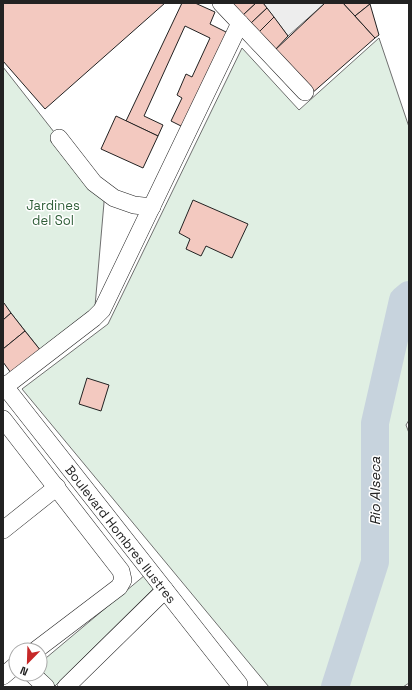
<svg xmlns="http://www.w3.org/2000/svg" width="412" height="690" viewBox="0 0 412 690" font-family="'Space Grotesk',sans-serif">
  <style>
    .green { fill: #e0efe3; stroke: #6f6f6f }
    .parking { fill: #ededed; stroke: #6f6f6f }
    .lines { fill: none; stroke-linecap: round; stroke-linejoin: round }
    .river { stroke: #c7d3dd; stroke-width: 28 }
    .building { fill: #f3c9c0; stroke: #222 }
    .minor-casing { stroke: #222; stroke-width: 18 }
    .minor { stroke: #fff; stroke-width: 17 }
    .labels { text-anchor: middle; stroke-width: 3; stroke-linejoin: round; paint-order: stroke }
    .park-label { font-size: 13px; fill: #2f5e38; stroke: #fff }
    .street-label { font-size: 13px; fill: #222; stroke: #fff }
    .water-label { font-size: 14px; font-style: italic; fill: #222; stroke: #fff }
  </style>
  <rect width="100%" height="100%" fill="#fff"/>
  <g class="green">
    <polygon points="379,38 409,127 409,420 406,425 409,433 409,683 403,687 269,687 22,389 108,324 242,48 299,110"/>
    <polygon points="3,67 94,183 105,191 94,318 45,356 3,303"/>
    <polygon points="145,575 154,588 55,686 40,669 40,663"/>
  </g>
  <polygon class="parking" points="263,3 325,3 288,36"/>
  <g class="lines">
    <polyline class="river" points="335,687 375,562 375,423 403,300 409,295"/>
  </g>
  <g class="building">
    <polygon points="3,3 165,3 45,109 3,61"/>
    <polygon points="182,3 195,3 215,12 210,24 228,33 183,127 171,121 182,98 177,95 186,74 192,77 210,38 185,26 144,116 163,125 158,136 126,121"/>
    <polygon points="230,3 256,3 242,16"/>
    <polygon points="256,3 263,3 267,8 250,24 242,16"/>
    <polygon points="325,3 343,3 375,38 311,94 274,51"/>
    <polygon points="343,3 369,3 370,4 355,16"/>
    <polygon points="370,4 379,35 375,38 355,16"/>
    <polygon points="267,8 274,17 258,33 250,24"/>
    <polygon points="274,17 288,36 274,51 258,33"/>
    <polygon points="116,116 158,136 143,168 101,149"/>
    <polygon points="193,200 248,224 232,258 206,246 201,256 186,249 190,239 179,233"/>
    <polygon points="4,303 11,313 3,320 3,304"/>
    <polygon points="11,313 25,331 3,349 3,320"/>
    <polygon points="25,331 41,351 11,373 3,362 3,349"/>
    <polygon points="87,378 109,385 101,411 79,404"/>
  </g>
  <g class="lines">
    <g class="minor-casing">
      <g id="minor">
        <polyline points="221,3 305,92"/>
        <polyline points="59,138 94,183 114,198 134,205 152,207"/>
        <polyline points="3,384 239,684"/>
        <polyline points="3,388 94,318 102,310 240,23"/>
        <polyline points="3,419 121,571 123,580 119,587 36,650"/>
        <polyline points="3,530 57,487"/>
        <polyline points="32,674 46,687"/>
        <polyline points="3,676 16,665"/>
        <polyline points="66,687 165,590"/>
      </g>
    </g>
    <use href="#minor" class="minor"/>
  </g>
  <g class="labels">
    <g class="park-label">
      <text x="53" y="210">Jardines<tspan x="53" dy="15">del Sol</tspan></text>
    </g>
    <g class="street-label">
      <text transform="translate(121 534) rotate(52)" y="5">Boulevard Hombres Ilustres</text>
    </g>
    <g class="water-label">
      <text transform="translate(375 491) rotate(-90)" y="5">Rio Alseca</text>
    </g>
  </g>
  <rect width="412" height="690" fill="none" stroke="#222222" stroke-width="8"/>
  <g transform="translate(28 662) rotate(203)"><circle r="19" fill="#ffffff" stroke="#a7a7a7"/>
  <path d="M0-3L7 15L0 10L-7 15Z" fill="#c62828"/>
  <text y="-6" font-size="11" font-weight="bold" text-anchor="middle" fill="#222222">N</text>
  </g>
</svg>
